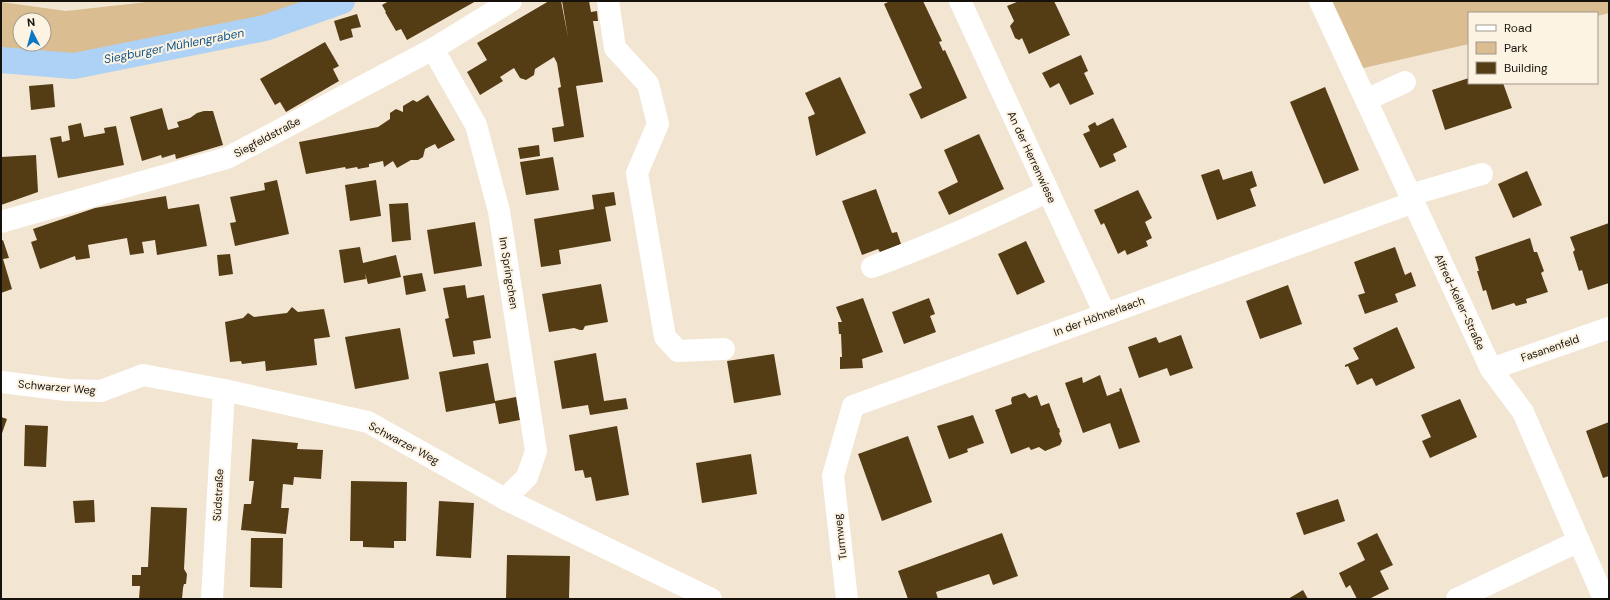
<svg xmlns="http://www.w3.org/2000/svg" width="1610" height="600" viewBox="0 0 1610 600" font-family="'DM Sans',sans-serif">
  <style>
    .green { fill: #dabd90; fill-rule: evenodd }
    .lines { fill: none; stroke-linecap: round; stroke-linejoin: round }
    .canal { stroke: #add2f5; stroke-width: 26 }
    .building { fill: #543c15 }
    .minor { stroke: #fff; stroke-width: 22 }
    .labels { text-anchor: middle; stroke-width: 4; stroke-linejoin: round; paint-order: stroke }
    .street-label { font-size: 11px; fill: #16120b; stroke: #fdf3e3 }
    .water-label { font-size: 12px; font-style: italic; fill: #10568b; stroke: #fdf3e3 }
  </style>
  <rect width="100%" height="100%" fill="#f2e5d2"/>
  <g class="green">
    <path d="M156,1H323L264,19L72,62L1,47V2L66,11ZM20,20H44V44H20Z"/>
    <polygon points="1329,1 1609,1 1609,13 1597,16 1597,13 1469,13 1469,44 1359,69"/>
  </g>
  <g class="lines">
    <polyline class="canal" points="1,60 74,66 265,28 342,1"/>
  </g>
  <g class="building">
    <polygon points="389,1 401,1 402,2 404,1 476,1 407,40 401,29 396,31 385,12 386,12 382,5"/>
    <polygon points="549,1 561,1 568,37 562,1 589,1 591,12 597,11 598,21 593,21 603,82 576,86 584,137 554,142 552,128 564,126 558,88 561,87 557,63 554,57 535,69 534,75 526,80 520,78 514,68 500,77 503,81 480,95 467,72 487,60 477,43"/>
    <polygon points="890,1 923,1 942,41 939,42 943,51 945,50 967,98 921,119 909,94 922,88 884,4"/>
    <polygon points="1019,1 1054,1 1070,35 1029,54 1022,38 1019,40 1015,38 1010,26 1014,21 1007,6"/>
    <polygon points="357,14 361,27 351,29 353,37 340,41 334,21"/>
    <polygon points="325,42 339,66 333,69 339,81 286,112 280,102 275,105 260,79"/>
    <polygon points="1081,55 1088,71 1084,73 1094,94 1070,105 1059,83 1050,88 1042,73"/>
    <polygon points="840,77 866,133 816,156 808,117 815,114 805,93"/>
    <polygon points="1469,78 1469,83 1503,83 1512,108 1445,130 1432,90"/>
    <polygon points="53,84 55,107 31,110 29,86"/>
    <polygon points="1325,87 1359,170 1324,184 1290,102"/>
    <polygon points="428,95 455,140 438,149 435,144 425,149 423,157 418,160 411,160 397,168 393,161 384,167 383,161 369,164 369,167 358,169 357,167 346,169 345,167 306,174 299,142 378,127 390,119 390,113 396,109 403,112 403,106 413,100 417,102"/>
    <polygon points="162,108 168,130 179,127 177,122 190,118 197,113 204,111 213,111 223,145 176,159 175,154 162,158 161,155 142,161 130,117"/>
    <polygon points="1113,118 1127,147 1113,154 1116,161 1100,168 1083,134 1090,131 1088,126 1095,122 1097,126"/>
    <polygon points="81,123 84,137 105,133 104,128 116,126 124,165 58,178 50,138 61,136 62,142 70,140 68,126"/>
    <polygon points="979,134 1004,189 949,215 938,192 958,182 944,150"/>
    <polygon points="539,145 540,156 520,159 518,148"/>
    <polygon points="36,155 38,192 1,205 1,157"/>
    <polygon points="553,157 559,190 526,195 520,162"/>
    <polygon points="1219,169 1223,180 1252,171 1257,186 1250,189 1256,206 1217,220 1201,175"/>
    <polygon points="1527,171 1542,205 1513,218 1498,184"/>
    <polygon points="277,180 289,234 235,246 230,223 236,222 230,197 265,190 264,183"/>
    <polygon points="376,180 381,216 350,221 345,185"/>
    <polygon points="876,189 892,233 897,232 901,244 880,252 878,249 862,255 842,201"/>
    <polygon points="1138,190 1152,218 1145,222 1152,238 1146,241 1148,246 1127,255 1125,250 1118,254 1104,223 1101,225 1094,210"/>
    <polygon points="614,192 616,205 605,207 611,241 559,250 561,264 541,267 534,219 594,209 592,195"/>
    <polygon points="166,196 168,209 199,204 207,246 157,255 155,240 142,242 144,253 130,255 127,238 88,245 90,258 76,260 75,256 40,269 31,242 37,240 33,229 95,208"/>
    <polygon points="408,203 411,240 392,242 389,204"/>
    <polygon points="475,222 482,266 434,274 427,230"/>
    <polygon points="1609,223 1609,283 1588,290 1582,270 1579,271 1573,252 1575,250 1570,237"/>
    <polygon points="1530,238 1534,252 1537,252 1544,271 1541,273 1548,292 1526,299 1527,303 1516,306 1514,303 1492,310 1486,290 1483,291 1477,271 1479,271 1475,257"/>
    <polygon points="3,240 9,258 3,259 12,289 1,293 1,241"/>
    <polygon points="1026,241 1045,282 1017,295 998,254"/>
    <polygon points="360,247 363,263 396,255 401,277 368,284 365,273 366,279 344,283 339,250"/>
    <polygon points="1395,247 1405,275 1411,272 1416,286 1395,294 1398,302 1365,314 1358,295 1365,293 1354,262"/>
    <polygon points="230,254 233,274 219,276 217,255"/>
    <polygon points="422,273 426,291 406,295 403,276"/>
    <polygon points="601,284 608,322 585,326 583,330 580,330 574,328 549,332 542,294"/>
    <polygon points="465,285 467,298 484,295 491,338 473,341 475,354 453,357 445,319 449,318 443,288"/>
    <polygon points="1288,285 1302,324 1260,339 1246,301"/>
    <polygon points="863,298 883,352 862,359 863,368 840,369 840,357 842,357 841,334 839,334 838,322 842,322 836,307"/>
    <polygon points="929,298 935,314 930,316 936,332 904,344 892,312"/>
    <polygon points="292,307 298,312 324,309 330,337 314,339 317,365 266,371 265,361 242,364 241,361 230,362 225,322 243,318 248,313 254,317 287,313"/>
    <polygon points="1397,327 1415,368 1376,386 1372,378 1357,385 1348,366 1345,367 1345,365 1359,359 1353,348"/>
    <polygon points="400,328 409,379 355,389 345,337"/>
    <polygon points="1181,335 1193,368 1170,376 1167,368 1139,378 1128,347 1156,337 1159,343"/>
    <polygon points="596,353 604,401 626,398 628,409 590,415 588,405 562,409 554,361"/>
    <polygon points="774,354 781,395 734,403 727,361"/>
    <polygon points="488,363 495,401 516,397 520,420 499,424 495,403 446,412 439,372"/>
    <polygon points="1100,375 1107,396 1120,391 1119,389 1121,388 1140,442 1119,449 1110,423 1083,433 1065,383 1082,377 1083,383"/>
    <polygon points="1025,393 1029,398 1037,395 1041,406 1049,403 1058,428 1059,428 1060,432 1059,433 1062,441 1060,445 1045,451 1039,447 1031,450 1029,447 1011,454 995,410 1012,404 1011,400 1012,397"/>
    <polygon points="1460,399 1477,437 1430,458 1422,441 1431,437 1421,415"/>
    <polygon points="973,415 984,443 967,449 968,452 949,459 937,426"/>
    <polygon points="1,417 7,419 1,436"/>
    <polygon points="1609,422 1609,476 1603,478 1586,431"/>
    <polygon points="25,425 48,426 46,467 24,466"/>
    <polygon points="617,426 629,495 596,501 591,477 585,478 583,470 575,471 569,435"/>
    <polygon points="908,436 932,502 882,521 858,454"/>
    <polygon points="252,439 298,443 297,449 323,450 321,479 294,477 293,485 283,484 281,508 289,508 286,534 241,530 244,504 251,504 254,481 249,481"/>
    <polygon points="751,454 757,494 702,503 696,463"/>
    <polygon points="351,481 407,482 406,541 394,541 394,548 363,547 363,541 350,541"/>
    <polygon points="1338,499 1345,521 1304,535 1296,513"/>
    <polygon points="94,500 95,522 75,523 73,501"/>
    <polygon points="439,501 474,503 471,558 436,556"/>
    <polygon points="151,507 187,508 184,569 187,574 186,584 184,584 183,588 182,599 139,599 140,586 132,586 132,575 141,575 141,567 148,567"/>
    <polygon points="1002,533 1018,576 993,585 989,574 936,592 938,599 908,599 898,571"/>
    <polygon points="1377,533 1393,565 1380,571 1389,589 1369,599 1357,599 1350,585 1346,588 1339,573 1365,560 1357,543"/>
    <polygon points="251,538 283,538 282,588 250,587"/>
    <polygon points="507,555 570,556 569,599 506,599"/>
    <polygon points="1303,590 1308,599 1288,599"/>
  </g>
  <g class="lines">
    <g class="minor">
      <polyline points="608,1 615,48 648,84 658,124 637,173 665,337 678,351 724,349"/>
      <polyline points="960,1 1105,314"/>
      <polyline points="1320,1 1491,369 1523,412 1604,599"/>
      <polyline points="433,49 476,125 499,211 536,451 527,477 505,499"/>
      <polyline points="1366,100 1405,82"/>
      <polyline points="1410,195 1482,174"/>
      <polyline points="1,222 227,158 433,49 511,1"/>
      <path d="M872,267C932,245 990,219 1048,191"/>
      <polyline points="1491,369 1609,328"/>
      <polyline points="1,382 66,390 101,391 143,375 224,390 368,422 505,499 711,599"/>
      <polyline points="212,599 224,390"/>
      <polyline points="847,599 833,476 853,406 1414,202"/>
      <polyline points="1457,599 1579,541"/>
    </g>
  </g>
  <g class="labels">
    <g class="street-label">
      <text transform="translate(267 137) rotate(-28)" y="4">Siegfeldstraße</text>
      <text transform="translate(1032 157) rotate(65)" y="4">An der Herrenwiese</text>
      <text transform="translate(509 273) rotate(81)" y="4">Im Springchen</text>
      <text transform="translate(1460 302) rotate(65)" y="4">Alfred-Keller-Straße</text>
      <text transform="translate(1099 316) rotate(-20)" y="4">In der Höhnerlaach</text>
      <text transform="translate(1550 348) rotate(-19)" y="4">Fasanenfeld</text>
      <text transform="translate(57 387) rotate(5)" y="4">Schwarzer Weg</text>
      <text transform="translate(404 443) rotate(28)" y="4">Schwarzer Weg</text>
      <text transform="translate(218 495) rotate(-87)" y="4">Südstraße</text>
      <text transform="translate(840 537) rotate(-97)" y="4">Turmweg</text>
    </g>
    <g class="water-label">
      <text transform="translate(174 46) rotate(-11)" y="4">Siegburger Mühlengraben</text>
    </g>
  </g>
  <rect width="1610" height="600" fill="none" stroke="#16120b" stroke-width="4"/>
  <rect x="1468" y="12" width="130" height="72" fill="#fdf3e3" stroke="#a1998d"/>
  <rect x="1476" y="25" width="20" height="6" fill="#ffffff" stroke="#a1998d"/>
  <text x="1504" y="32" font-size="12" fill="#16120b">Road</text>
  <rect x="1476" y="42" width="20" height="12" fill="#dabd90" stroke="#a1998d"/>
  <text x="1504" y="52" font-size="12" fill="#16120b">Park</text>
  <rect x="1476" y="62" width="20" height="12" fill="#543c15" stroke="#a1998d"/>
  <text x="1504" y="72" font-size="12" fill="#16120b">Building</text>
  <g transform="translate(32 32) rotate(354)"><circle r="19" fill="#fdf3e3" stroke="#a1998d"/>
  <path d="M0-3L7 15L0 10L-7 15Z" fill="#0c78c3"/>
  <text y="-6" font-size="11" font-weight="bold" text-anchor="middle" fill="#16120b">N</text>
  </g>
</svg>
